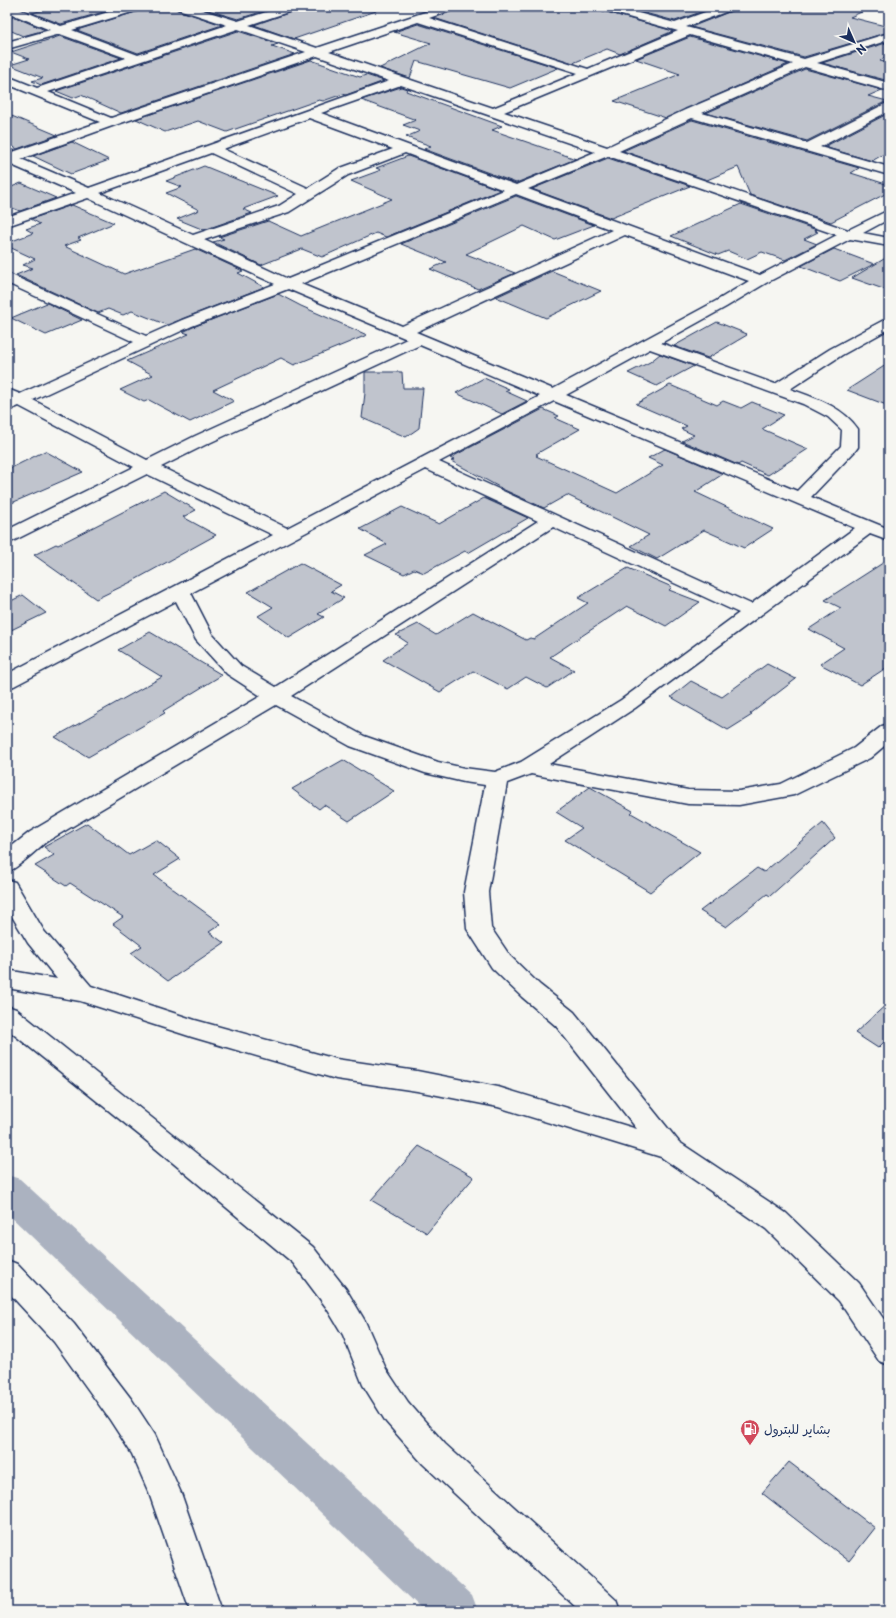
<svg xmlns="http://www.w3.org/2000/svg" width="896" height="1618" viewBox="0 0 896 1618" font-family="'Playpen Sans','Playpen Sans Arabic',sans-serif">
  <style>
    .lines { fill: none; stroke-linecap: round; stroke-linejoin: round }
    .canal { fill: #abb2c0; fill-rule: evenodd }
    .building { fill: #c0c4cd; stroke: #1b2f5e }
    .minor-casing { stroke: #1b2f5e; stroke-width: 3 }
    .minor { fill: #f6f6f2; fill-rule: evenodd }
    .labels { text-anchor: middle; stroke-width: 3; stroke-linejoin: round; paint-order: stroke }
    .near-poi-label { font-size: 13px; fill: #1b2f5e; stroke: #f6f6f2; text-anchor: start }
  </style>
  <rect width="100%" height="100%" fill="#f6f6f2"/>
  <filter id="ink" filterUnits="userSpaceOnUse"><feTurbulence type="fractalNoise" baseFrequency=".025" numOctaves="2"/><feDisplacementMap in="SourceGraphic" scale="8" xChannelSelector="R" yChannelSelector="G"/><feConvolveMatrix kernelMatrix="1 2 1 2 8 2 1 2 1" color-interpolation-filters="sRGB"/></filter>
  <g filter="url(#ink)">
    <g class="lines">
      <polygon class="canal" points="7,1175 20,1179 472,1595 478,1611 424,1611 7,1213"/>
    </g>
    <g class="building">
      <polygon points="55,7 121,7 61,24 32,13"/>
      <polygon points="146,7 174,7 178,10 222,25 138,53 77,30 142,10"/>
      <polygon points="198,7 277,7 238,19"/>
      <polygon points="300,7 376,7 376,11 294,39 254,25 297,10"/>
      <polygon points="463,7 596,7 600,10 673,31 620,54 607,49 573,63 434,18"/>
      <polygon points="622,7 715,7 675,21"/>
      <polygon points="736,7 873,7 850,17 889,27 889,32 804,57 691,27 734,10"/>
      <polygon points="15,17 45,30 23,36 7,29 7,19"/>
      <polygon points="418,24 558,68 510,88 416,61 410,78 380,68 431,43 394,32"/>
      <polygon points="238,31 278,44 272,46 295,54 121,113 81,95 73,98 56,91"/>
      <polygon points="60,36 121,58 41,85 32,81 43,78 10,65 29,59 11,52"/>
      <polygon points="690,37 788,64 666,118 614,101 680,74 636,59"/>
      <polygon points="889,42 889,53 880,61 889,63 889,81 822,63"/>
      <polygon points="311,60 360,77 366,75 384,81 346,95 343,94 323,101 319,100 227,132 198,121 165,132 136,119"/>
      <polygon points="805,69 882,90 868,96 887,101 807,141 706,113"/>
      <polygon points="401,87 407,89 406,91 502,126 492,130 576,159 516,183 424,149 431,146 406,137 420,131 403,125 416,120 361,100"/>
      <polygon points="889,113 889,151 872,161 824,147"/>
      <polygon points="7,114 57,135 17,149 7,144"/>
      <polygon points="692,120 859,168 851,173 889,185 889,192 831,222 750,195 738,167 707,180 623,151"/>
      <polygon points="72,142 109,160 71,174 33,156"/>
      <polygon points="408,156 500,190 386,237 376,233 322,257 302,249 261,265 213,242 224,239 219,237 268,221 301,236 392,199 351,181 381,170 376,168"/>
      <polygon points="608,158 690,186 611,218 532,189"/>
      <polygon points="204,166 278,196 243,209 252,213 204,230 177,219 199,210 166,193 182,187 166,181"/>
      <polygon points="21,183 56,198 20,211 7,206 7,189"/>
      <polygon points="516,196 594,225 555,240 524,226 466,254 515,273 478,289 430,269 446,262 401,244"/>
      <polygon points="741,204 817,230 815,231 818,232 804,239 817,244 785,260 762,252 747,259 728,251 718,255 671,236"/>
      <polygon points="72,205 114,223 78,238 81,240 64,246 124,274 195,249 243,271 238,273 264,287 167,325 132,311 123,315 108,309 98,313 16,275 33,268 23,265 35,259 7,246 7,243 33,233 26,229 40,224 31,219"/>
      <polygon points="834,249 874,264 840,281 801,266"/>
      <polygon points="889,256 889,291 852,278"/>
      <polygon points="552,271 601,291 546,318 496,297"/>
      <polygon points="278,294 301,306 367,335 294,365 281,358 213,390 234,401 190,422 149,400 144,402 120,390 153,375 127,361 189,334 183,332 193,327"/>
      <polygon points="47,303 82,320 46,335 11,318"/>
      <polygon points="717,322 747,334 746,334 747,335 708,358 674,346"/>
      <polygon points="660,354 694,366 657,386 628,373 650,362"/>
      <polygon points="889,363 889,406 847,390"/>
      <polygon points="365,372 402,372 403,388 423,388 419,428 406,437 362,418 365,393"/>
      <polygon points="484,378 509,389 505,391 527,401 502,414 456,393"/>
      <polygon points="670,385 717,405 723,401 741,408 752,402 784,415 762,429 808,449 768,475 741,463 738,465 682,441 694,435 681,429 687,426 636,404"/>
      <polygon points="543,409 559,416 555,418 580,429 536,454 538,455 536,456 617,493 663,465 648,458 665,449 723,474 695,492 773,529 744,548 704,530 657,559 631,546 649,535 567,495 544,508 500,488 501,488 451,461 454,460 450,458"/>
      <polygon points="45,451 83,472 7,505 7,470"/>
      <polygon points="164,491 196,510 183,517 216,535 131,582 96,599 34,555 56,544 58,545"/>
      <polygon points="484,498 528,518 468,553 465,551 424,573 414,569 404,574 365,555 387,544 360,529 402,507 439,524"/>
      <polygon points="889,559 889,666 860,685 820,664 844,648 809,629 841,608 825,600"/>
      <polygon points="300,563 341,585 331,591 344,598 318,614 324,617 289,638 258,616 273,607 248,592"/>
      <polygon points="628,568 672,587 669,590 700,602 666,626 627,606 550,657 574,670 547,688 526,677 508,689 473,671 440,692 383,660 408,643 396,635 418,624 436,635 473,612 526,640 530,638 534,639 588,603 578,598"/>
      <polygon points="23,595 46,613 7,632 7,603"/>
      <polygon points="150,632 222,675 163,711 165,713 88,757 55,737 162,677 118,650"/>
      <polygon points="767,664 796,679 750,714 752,715 728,730 671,697 691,681 722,697"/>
      <polygon points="343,760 394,791 349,821 324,805 319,809 292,789"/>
      <polygon points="590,787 633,811 631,813 700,852 650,892 565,840 582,828 556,812"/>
      <polygon points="87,823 129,855 156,840 180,859 154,875 221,924 209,932 224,943 168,981 131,953 142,946 113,924 123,917 70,883 66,886 35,866 54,855 44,847"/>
      <polygon points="823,823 835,838 770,896 767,894 726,927 700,911 757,868 764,872"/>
      <polygon points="889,1002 889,1037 878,1048 855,1033"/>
      <polygon points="419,1146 474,1177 427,1233 371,1200"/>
      <polygon points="789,1462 875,1528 849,1561 762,1493"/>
    </g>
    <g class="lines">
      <g class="minor-casing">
        <g id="minor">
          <path d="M7,7H14L61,26L126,7H144L142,9L72,30L138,55L227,25L178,9L176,7H193L238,21L282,7H299L297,9L249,25L317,48L440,7H457L455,9L429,18L588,69L678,31L600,9L598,7H616L675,23L719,7H735L733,9L686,27L804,59L889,33V40L817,63L889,83V91L805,67L702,113L807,143L889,102V111L820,147L889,167V175L692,118L619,151L848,230L889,210V219L863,233L889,238V246L850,239L766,283L726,307L661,343L775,384L830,349L884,320L889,318V329L842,355L790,389C815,398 842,406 858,429V447L855,451L811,497L889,529V541L870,534L635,708L549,764L688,790L739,791L781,784L854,748L882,726L889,724V742L870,758L794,795L739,805L688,804L531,774L507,783L488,892L491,928L510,956L540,985L574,1012L679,1142L786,1213L859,1283L889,1327V1365L879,1361L839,1301L766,1229L661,1157L498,1107L417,1091L336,1079L192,1037L80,1001L7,988V970L57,979L28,943L7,908V880L15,882L44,931L91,986L195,1020L336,1059L417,1071L498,1087L637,1129L556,1026L522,997L492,968L467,929L464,892L485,785L464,782L425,773L350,746L276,705L46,842C36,850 17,869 7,872V850L30,832L261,696L227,674L196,640L176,601L14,686L7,688V674L273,535L147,474L13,541L7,542V530L134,467L19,406L7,411V391L10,390L20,394L134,342L7,283V273L146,336L182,320L275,284L88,198L7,226V217L76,193L7,163V154L100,122L7,84V76L37,88L126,58L60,34L7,49V42L50,30L7,12ZM418,22L578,73L493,108L329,52ZM238,29L306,52L111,118L48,92ZM690,35L793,64L685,110L607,147L504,112ZM317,56L389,81L89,188L21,159L115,125ZM401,85L595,152L516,185L321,113ZM309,118L393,149L338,169L308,188L223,149ZM211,153L298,194L279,206L193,235L100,193ZM405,153L504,190L288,279L204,240L289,212L348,175ZM608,156L837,235L760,275L528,189ZM516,194L612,230L402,326L301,284ZM625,235L749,281L716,301L553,389L416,332ZM288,289L407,339L195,436L147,460L33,400L192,326ZM420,345L540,396L287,528L161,467L207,444ZM650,349L803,404L828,417L842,430L841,446L797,491L566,395ZM554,401L855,528L751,604L439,462ZM426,469L538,521L276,687L241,666L212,634L191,593ZM553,527L739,613L621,700L521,762L495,772L464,768L438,762L364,736L291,696Z"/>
          <polygon points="7,1006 16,1009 313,1247 346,1289 365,1321 386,1369 408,1402 445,1444 616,1600 620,1611 580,1611 423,1464 386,1422 363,1385 343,1335 326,1307 293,1263 143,1138 7,1029"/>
          <polygon points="7,1260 17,1264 74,1324 132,1400 155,1435 181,1493 222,1611 190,1611 149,1493 132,1454 110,1420 54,1342 7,1291"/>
        </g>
      </g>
      <use href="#minor" class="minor"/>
    </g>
  </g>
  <defs>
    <g id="fuel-pin" transform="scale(1)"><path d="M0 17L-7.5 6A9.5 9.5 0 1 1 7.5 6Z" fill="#d1495b" stroke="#f6f6f2"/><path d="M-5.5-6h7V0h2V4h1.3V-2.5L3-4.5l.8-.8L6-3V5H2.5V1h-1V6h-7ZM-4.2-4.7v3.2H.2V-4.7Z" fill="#fff"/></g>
  </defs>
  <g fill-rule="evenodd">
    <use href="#fuel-pin" x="750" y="1429"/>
  </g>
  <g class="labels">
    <g class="near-poi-label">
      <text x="764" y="1434">بشاير للبترول</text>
    </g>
  </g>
  <rect width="896" height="1618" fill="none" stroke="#f6f6f2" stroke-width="24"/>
  <rect x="12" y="12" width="872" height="1594" fill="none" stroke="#1b2f5e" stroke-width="1.5" filter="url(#ink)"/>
  <g transform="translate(854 42) rotate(135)" stroke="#f6f6f2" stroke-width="3" paint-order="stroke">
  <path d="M0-3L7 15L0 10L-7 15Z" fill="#1b2f5e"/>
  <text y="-6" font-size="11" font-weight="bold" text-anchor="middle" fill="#1b2f5e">N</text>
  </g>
</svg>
